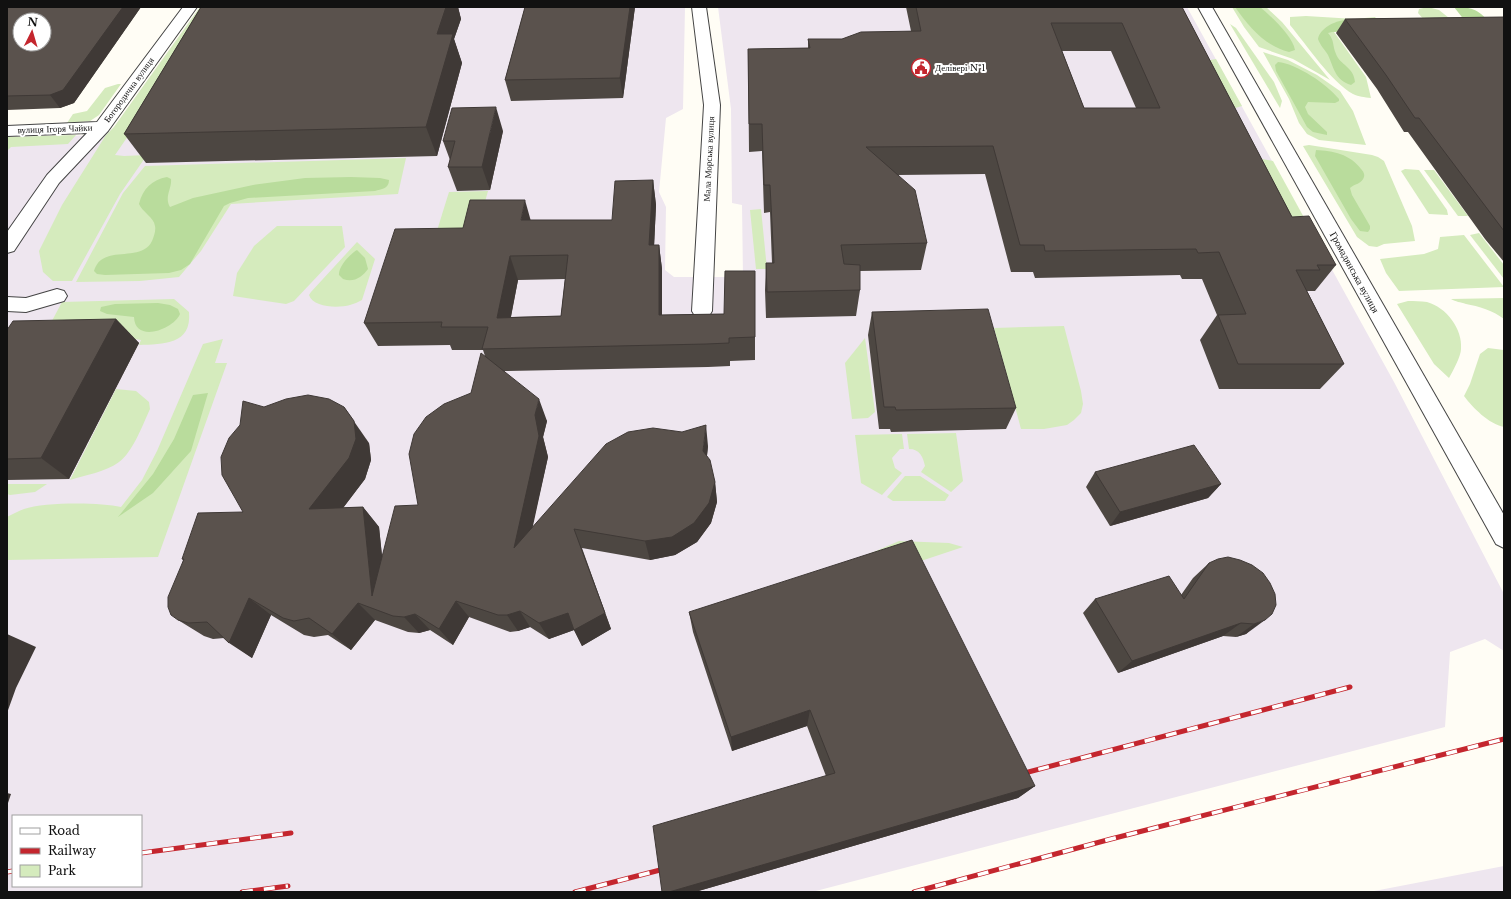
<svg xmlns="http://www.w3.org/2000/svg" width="1511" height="899" viewBox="0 0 1511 899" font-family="'Libre Baskerville',serif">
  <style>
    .industrial { fill: #eee6ef; fill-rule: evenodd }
    .green { fill: #d5ebbd }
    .forest { fill: #b9dc9c }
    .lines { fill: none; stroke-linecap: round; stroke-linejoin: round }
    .minor-casing { stroke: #444; stroke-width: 2 }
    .minor { fill: #fff; fill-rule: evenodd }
    .rail-casing { stroke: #c4262e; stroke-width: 5 }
    .rail { stroke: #fff; stroke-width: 3.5; stroke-dasharray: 11; stroke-linecap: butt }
    .wall { fill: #4d4742; fill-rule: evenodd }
    .shaded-wall { fill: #3f3936 }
    .building { fill: #5a524d; stroke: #3f3936; fill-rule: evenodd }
    .labels { text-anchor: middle; stroke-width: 4; stroke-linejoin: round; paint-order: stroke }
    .far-poi-label { font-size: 9px; fill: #111; stroke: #fff; text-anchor: start }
    .far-street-label { font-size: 9px; fill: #111; stroke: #fff }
    .street-label { font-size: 10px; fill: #111; stroke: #fff }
  </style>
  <rect width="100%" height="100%" fill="#fffdf5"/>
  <g class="industrial">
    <path d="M200,7H685L683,109L666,118L659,192L666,207L665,270L674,277H743L742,205L732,203L731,109L718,7H1187L1394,382L1504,594V651L1485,639L1450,652L1445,727L812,892H7V137L106,135L114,127ZM13,816H141V886H13Z"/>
    <polygon points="1504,866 1504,892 1369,892"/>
  </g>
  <g class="green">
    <polygon points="200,7 217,7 115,155 124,156 147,155 120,194 72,281 53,281 43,272 39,251 62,205 106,135 114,127"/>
    <polygon points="1232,7 1266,7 1282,22 1330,80 1293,59 1259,47 1244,27"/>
    <polygon points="1428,7 1439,10 1449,18 1433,30 1418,13 1419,9"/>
    <path d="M1306,16L1355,19L1375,17L1387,32H1334L1366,77L1371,98C1364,97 1359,97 1353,94C1331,82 1306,44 1290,25V17Z"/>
    <polygon points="1230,24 1236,28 1274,82 1282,101 1280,108"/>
    <polygon points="1263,52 1288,60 1317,75 1340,91 1353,111 1366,145 1319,140 1307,134 1299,123 1289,99"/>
    <polygon points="1216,59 1242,106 1232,109 1204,61"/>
    <polygon points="118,84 121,84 99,115 90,121 67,123 73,114 87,111 105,88"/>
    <polygon points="76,135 68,144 11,147 7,151 7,137"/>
    <polygon points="1309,145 1372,155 1378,157 1384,161 1412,226 1415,241 1384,244 1377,247 1369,246 1357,237 1303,146"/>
    <polygon points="406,158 398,194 231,204 201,251 179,277 140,281 76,282 123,193 145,166"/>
    <polygon points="1256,158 1273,161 1307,223 1290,218"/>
    <polygon points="1405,169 1419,170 1447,210 1448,215 1429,214 1401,171"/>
    <polygon points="1424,170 1434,170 1468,216 1458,216"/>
    <polygon points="488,191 471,252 435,237 449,192"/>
    <polygon points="761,209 767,269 756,269 750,210"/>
    <polygon points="277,226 342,226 345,247 294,301 286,304 233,296 237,273 254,246"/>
    <polygon points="1479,233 1504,265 1504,279 1470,235"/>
    <polygon points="1464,235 1504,287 1399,291 1386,273 1380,259 1424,254 1438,249 1440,237"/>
    <path d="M357,242L375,259L362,300C358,302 354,304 350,305C339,308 313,308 309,295L311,292Z"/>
    <path d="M1504,298V319C1494,311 1478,306 1466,304C1460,302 1456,302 1451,299Z"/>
    <path d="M174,299L189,312C192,345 163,344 139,345L141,340L128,338L45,334L62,302Z"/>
    <path d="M1408,301C1414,301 1421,301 1427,302C1446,307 1463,329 1461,349C1461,356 1453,371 1449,378L1434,364L1397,304Z"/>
    <polygon points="1064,326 1081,391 1083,404 1081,413 1074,420 1067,425 1044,429 1021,429 994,328"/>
    <polygon points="865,338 875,412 868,418 852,419 845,363"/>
    <path d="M223,339L215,363H227L158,557L7,560V517C13,514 18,511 24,509C44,502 100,502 121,507L142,480L157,451L203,344Z"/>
    <path d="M1488,348L1504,350V427C1489,424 1473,408 1464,396L1470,384L1480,354Z"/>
    <path d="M116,389L136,391L149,402L150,409C143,424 133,452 119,462C106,472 85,475 70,480Z"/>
    <path d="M956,433L963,481L951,492L921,472L925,466C923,457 920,449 909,449L907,434Z"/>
    <polygon points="902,434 904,449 900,449 892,458 895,468 902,473 882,495 861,483 855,435"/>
    <polygon points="905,476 920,476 949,495 945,501 893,501 887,497"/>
    <polygon points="7,484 47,484 35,492 10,495 7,494"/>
    <polygon points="899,541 949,543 963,547 909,565 706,624"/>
  </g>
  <g class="forest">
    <path d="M1235,7H1260C1271,16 1293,37 1295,50L1289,52C1265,46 1249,27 1235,7Z"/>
    <path d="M1454,7C1470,7 1478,9 1488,21H1465Z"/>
    <path d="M1345,20L1355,30L1332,32L1328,33C1335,41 1332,45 1336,54C1340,65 1354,67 1355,82L1351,85C1335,80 1334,68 1328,55C1325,50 1320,45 1318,39C1320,28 1335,21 1345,20Z"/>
    <path d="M1278,62C1297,64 1327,84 1339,99V101L1335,103L1308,102L1305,107L1308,114L1327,132V135L1313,132L1307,127L1276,71L1275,65Z"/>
    <path d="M1316,150C1333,151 1350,154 1361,169C1363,171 1365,174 1364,177C1362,184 1354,184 1350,188L1352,195L1370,226V229L1368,232L1360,231L1351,219L1315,156Z"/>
    <path d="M351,177L380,178L389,180C389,189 381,189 375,191L248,198L230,203L224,206L190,264L181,270L169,273L105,275L97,274L94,271C102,243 141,264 152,241C154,236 156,231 155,226C154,217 142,212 139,204C143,188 152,180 167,177L171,179C172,189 164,197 170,207L193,198L253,185L305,178Z"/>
    <path d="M357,250L365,258L368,269C362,277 354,283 343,279L339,275C338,267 350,254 357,250Z"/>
    <path d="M158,303L170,305L178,309L180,314C174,329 135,344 134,317L107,314L100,311L101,307L115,304Z"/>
    <polygon points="208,393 191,451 153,493 118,517 153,474 174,439 193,395"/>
  </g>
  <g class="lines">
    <g class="minor-casing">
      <g id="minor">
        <polygon points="183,7 197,7 108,131 59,183 14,251 7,253 7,232 47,175 87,133 7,136 7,126 97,122"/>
        <polygon points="692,7 706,7 720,105 712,311 709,316 702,318 695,316 692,311 704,105"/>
        <polygon points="1198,7 1212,7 1504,515 1504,548 1496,544"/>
        <polygon points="57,289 64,291 67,296 64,301 26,312 7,311 7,297 26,298"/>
      </g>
    </g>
    <use href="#minor" class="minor"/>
    <g class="rail-casing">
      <g id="rail">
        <polyline points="1017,775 1350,687"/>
        <polyline points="141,853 291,833"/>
        <polyline points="7,872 13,871"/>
        <polyline points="242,892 288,886"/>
        <polyline points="575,892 664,869"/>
        <polyline points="914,892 1111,839 1504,739"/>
      </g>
    </g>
    <use href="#rail" class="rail"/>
  </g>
  <g class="wall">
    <polygon points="7,7 141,7 74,103 60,108 7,110"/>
    <polygon points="201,7 458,7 461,19 454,39 462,63 437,156 146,163 124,134"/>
    <polygon points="525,7 635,7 623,98 511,101 505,80"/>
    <path d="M906,7H1182L1292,217L1336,265L1315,291H1307L1344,364L1320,389H1219L1200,340L1217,315L1202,279H1182L1180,275L1035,278L1033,272H1011L985,174L898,175L927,243L921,270L860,271V290L856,316L766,318L765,290L766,263H772L770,212L764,213L762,151L749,152L748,49L808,48V39H842L911,31ZM1062,51H1111L1136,108H1084Z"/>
    <polygon points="1504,17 1504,262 1485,239 1408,132 1404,132 1377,89 1336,33 1345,19"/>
    <polygon points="503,131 490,190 457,191 448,167 450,160 443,141"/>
    <path d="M653,180L656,205L654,245H659L662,269V315L724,314L755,271V360L730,361V366L708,367L504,371L547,421L543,437L548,457L532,527L708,446L707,456L715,482L717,502L711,523L697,542L675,555L650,560L582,548L611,629L582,646L574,630L549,639L530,627L518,631L510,632L469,617L453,645L430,630L419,633L408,632L375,620L351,650L328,635L314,637L304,635L271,615L252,658L224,638L213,639L204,636L178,620L183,560L182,559L243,512L369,443L371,460L365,479L343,508L363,507L379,527L382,557L418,505L471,393L485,356L483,350H452L450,345L378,346L364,323L463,228L531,220H612ZM565,279L561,316L511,317L518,280Z"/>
    <polygon points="872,312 1016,408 1006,429 891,432 890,429 879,429 868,335"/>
    <polygon points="116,319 139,343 69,479 7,480 7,330"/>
    <polygon points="1095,472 1221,484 1208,498 1110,526 1086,487"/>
    <polygon points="1209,563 1276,605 1246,634 1236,637 1223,636 1118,673 1083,613 1095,599 1181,595 1193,578"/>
    <polygon points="689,612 1035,786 1018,798 695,892 662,892 826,776 807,726 732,751 693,632"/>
  </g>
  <g class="shaded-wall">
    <polygon points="123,7 141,7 74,103 60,108 50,95"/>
    <polygon points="446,7 458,7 461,19 454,39 462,63 437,156 426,127 437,34"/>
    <polygon points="630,7 635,7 623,98 620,78"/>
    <polygon points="496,107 503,131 490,190 482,167"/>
    <polygon points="653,180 656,205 653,270 649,245"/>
    <polygon points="525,200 532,225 521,220"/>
    <polygon points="659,245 662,269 662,338 659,315"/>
    <polygon points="510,256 518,280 506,341 497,318"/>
    <polygon points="116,319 139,343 69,479 41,458"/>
    <polygon points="539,399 547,421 543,437 548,457 524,567 514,548 535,415"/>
    <polygon points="344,407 369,443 371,460 365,479 327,529 309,509"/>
    <polygon points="706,425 708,446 705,472 703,451"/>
    <polygon points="715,482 717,502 711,523 697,542 675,555 650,560 645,541"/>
    <polygon points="1221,484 1208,498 1110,526 1120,512"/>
    <polygon points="363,507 379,527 388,612 372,596"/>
    <polygon points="574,529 611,629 582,646 574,630 549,639 539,623 568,613"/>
    <polygon points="249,598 271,615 252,658 229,643"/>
    <polygon points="456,601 469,617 453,645 439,629"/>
    <polygon points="358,603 375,620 351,650 332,634"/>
    <polygon points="520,611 530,627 518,631 507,615"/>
    <polygon points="415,614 430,630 419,633 404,617"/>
    <polygon points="1265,620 1246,634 1236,637 1254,624"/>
    <polygon points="1241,623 1223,636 1118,673 1132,661"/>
    <polygon points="7,634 36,647 16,688 7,713"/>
    <polygon points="810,710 807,726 732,751 731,737"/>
    <polygon points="1035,786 1018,798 695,892 669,892"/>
    <polygon points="7,793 11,794 7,806"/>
  </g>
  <g class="building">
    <path d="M7,7H123L63,90L50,95L7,96ZM20,20H44V44H20Z"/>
    <polygon points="201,7 446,7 437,34 453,34 426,127 124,134"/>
    <polygon points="525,7 630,7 620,78 505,80"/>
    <path d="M916,7H1182L1292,217L1309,216L1336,265H1317L1320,270H1296L1344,364H1238L1218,315L1246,314L1219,252L1198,253L1196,249L1045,251L1044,245H1020L993,146L866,147L915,190L927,243L841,245L844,264L860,265V290L767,292L766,263H774L770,185H764L762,124H749L748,49L810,48L808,39H842L861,32L921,31ZM1051,23H1122L1160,108H1084Z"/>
    <polygon points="1504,17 1504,231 1419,118 1415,118 1386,75 1345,19"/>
    <polygon points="496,107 482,167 448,167 455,141 443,141 452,108"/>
    <path d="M653,180L649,245H659V315L724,314L725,271H755V337L729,338V343L706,344L482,349L488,327H441L442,322L364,323L395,229L463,228L470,200H525L521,220H612L615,181ZM568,255L561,316L497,318L510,256Z"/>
    <polygon points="988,309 1016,408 896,410 895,407 884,407 872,312"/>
    <polygon points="116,319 41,458 7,459 7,330 13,321"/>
    <polygon points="481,353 539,399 535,415 539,436 514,548 606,444 628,432 653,428 682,432 706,425 703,451 710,460 715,482 709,503 694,523 672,537 645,541 574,529 605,613 574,630 568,613 539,623 520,611 507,615 498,615 456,601 439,629 415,614 404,617 393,616 358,603 332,634 309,618 294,621 283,618 249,598 229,643 207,622 188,623 178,620 171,615 168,607 168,597 184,559 182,559 198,513 243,512 222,475 221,457 229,438 240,425 243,401 264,407 286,399 308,395 329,399 344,407 354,421 356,439 349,458 309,509 363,507 372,596 395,506 418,505 409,454 414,434 426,417 444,404 471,393"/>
    <polygon points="1194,445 1221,484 1120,512 1095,472"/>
    <polygon points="912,540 1035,786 669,892 662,892 653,826 835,773 810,710 731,737 689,612"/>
    <polygon points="1228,557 1240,560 1252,565 1263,573 1270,583 1275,594 1276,605 1272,614 1265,620 1254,624 1241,623 1132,661 1095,599 1169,576 1184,599 1209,563 1218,559"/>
  </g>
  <defs>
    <g id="civic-ring" transform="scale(1)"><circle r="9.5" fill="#fff" stroke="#c4262e" stroke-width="1.5"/><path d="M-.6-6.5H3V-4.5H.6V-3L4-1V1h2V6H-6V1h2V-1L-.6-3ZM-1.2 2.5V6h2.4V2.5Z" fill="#c4262e"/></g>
  </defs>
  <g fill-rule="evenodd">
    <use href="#civic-ring" x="921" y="68"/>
  </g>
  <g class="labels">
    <g class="far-poi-label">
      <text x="935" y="71">Делівері №1</text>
    </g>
    <g class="far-street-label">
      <text transform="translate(129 90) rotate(-54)" y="3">Богородична вулиця</text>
      <text transform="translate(55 129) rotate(-2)" y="3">вулиця Ігоря Чайки</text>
      <text transform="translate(709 159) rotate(-87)" y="3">Мала Морська вулиця</text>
    </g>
    <g class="street-label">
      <text transform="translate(1355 272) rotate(61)" y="4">Громадянська вулиця</text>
    </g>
  </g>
  <rect width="1511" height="899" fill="none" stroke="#111111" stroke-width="16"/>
  <rect x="12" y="815" width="130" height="72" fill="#ffffff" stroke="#a0a0a0"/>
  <rect x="20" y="828" width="20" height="6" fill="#ffffff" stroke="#a0a0a0"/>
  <text x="48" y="835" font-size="12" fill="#111111">Road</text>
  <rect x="20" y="848" width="20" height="6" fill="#c4262e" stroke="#a0a0a0"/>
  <text x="48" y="855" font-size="12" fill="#111111">Railway</text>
  <rect x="20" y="865" width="20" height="12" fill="#d5ebbd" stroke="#a0a0a0"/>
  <text x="48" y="875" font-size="12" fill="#111111">Park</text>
  <g transform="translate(32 32) rotate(5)"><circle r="19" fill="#ffffff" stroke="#a0a0a0"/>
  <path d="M0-3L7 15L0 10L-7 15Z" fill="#c4262e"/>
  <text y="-6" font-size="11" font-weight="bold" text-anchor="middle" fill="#111111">N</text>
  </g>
</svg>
